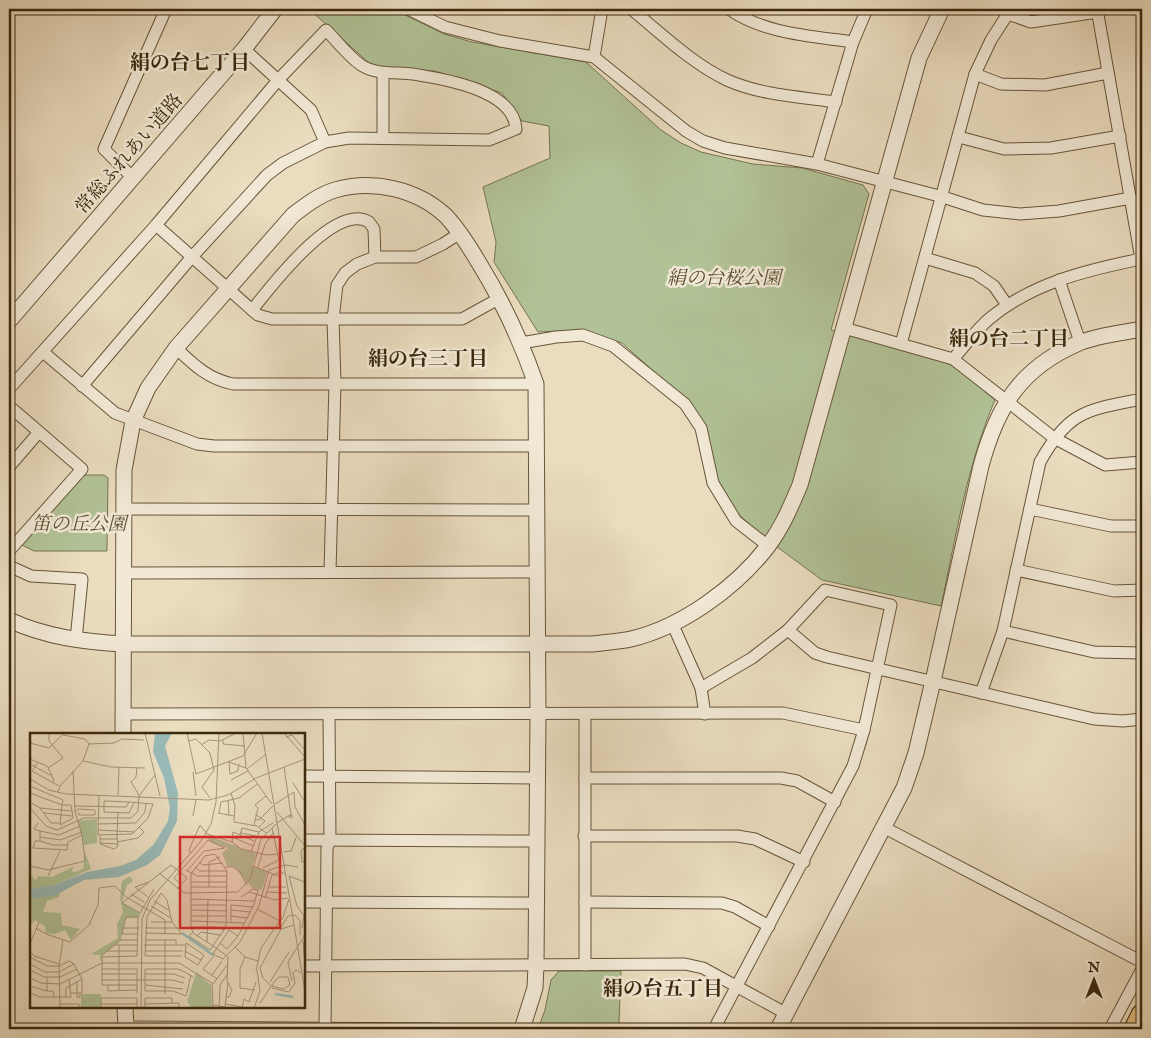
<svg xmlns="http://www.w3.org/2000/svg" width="1151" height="1038" viewBox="0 0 1151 1038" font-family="'IM FELL English','Noto Serif JP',serif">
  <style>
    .green { fill: #b1c296; stroke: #767551 }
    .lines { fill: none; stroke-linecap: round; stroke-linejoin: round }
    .minor-casing { stroke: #675539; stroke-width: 13 }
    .tertiary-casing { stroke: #675539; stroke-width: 17 }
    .motorway-casing { stroke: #3b280c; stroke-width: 23 }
    .minor { stroke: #f1e8d5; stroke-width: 11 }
    .tertiary { stroke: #f1e8d5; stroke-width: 15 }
    .motorway { stroke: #e5be80; stroke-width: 21 }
    .labels { text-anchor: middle; stroke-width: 5; stroke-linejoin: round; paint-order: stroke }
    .street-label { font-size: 19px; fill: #3b280c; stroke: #f1e8d5 }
    .park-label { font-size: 19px; font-style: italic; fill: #584e2e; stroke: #f1e8d5 }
    .neighbourhood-label { font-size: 20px; font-weight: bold; fill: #3b280c; stroke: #f1e8d5 }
    .inset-river { fill: none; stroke: #99bab8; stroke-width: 2.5 }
    .inset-road { fill: none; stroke: #a49477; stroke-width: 1 }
    .view { fill: #d62828; fill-opacity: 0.15; stroke: #d62828; stroke-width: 2.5 }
    .inset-edge { fill: none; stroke: #3b280c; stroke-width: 2.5 }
  </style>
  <rect width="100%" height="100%" fill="#eadcbf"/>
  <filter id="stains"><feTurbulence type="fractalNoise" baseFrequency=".004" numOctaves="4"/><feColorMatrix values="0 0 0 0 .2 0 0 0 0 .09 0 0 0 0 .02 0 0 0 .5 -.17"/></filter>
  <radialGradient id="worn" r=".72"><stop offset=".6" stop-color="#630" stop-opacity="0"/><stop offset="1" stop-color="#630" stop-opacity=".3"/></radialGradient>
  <g class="green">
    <path d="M309,9H393L444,34L472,42L586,62L661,130L681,143L701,152L753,164L802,168L863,185L869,194L831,330L951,363L995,400C967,465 956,536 941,606L822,580L765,538L735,511L717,482L688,402L622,343L581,330L538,332L494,262L496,242L483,187L550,158L549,126L522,121L502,93L435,71L377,67L369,63Z"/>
    <polygon points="84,475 104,475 108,478 107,551 34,551 22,545"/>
    <polygon points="559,971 621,971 619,1023 615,1029 538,1029 545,1010 551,980"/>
  </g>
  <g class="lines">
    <g class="minor-casing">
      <g id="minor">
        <polyline points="408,9 445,27 500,41 594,57 686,131 703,141 725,148 817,164 943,197 983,210 1020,214 1059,211 1131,198"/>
        <path d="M631,9C661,33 691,63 727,80C760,95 801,97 836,102"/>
        <path d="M729,9C764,34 812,36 853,42"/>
        <polyline points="1008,14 1031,22 1098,12"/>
        <polyline points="244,49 311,110 325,142"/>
        <polyline points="594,57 602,9"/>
        <polyline points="383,73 383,138"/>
        <polyline points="975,74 1001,84 1045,85 1108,73"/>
        <polyline points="959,137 1004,149 1051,148 1120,136"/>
        <polyline points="817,164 853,42 867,9"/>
        <polyline points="133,178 104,149 166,9"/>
        <polyline points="156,225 252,310 258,315 272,319 462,319 500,298"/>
        <polyline points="925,258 975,273 994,286 1007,305"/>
        <polyline points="1059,280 1080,342"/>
        <path d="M252,310C270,288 335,201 369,222L374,229L375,257"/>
        <polyline points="844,328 953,359 1054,438 1105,465 1142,462"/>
        <polyline points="521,343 556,337 583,335 613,346 685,404 701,428 713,483 736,521 768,546"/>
        <polyline points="901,344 975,74 991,40 1011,9"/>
        <path d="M176,348C194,365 208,379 233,384H536"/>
        <polyline points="43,352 115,413 197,444 214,446 536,446"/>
        <path d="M953,359C965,346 976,330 989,319C1032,283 1087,270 1141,259L1097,9"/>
        <path d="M9,389L156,225L279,79L326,30C337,41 348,56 361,65C376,75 396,72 413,74C444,79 514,90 516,129L489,140L349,138L325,142L283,163L267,175L191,258L82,386"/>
        <polyline points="9,406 82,469 9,551"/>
        <polyline points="9,467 39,432"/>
        <polyline points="124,509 537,510"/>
        <polyline points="1030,509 1111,526 1142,526"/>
        <polyline points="9,566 31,576 82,579 76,640"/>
        <polyline points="1016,570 1114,591 1142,590"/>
        <polyline points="330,572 335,383 333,319 337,285 345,273 357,264 375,257 416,257 443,244 460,233"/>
        <polyline points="123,573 536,572"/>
        <polyline points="672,623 701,688 705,714"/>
        <polyline points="1003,631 1094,652 1142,653"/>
        <polyline points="701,688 752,658 788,630 815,653 827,657 1094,719 1123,721 1142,719"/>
        <path d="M981,693L1003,631L1040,462C1069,410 1087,410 1142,399"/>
        <polyline points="122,714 783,713 864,730"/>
        <polyline points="304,776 536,778"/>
        <polyline points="585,778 781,778 797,781 835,802"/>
        <polyline points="885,828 1142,962"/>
        <polyline points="584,836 737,836 755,839 804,862"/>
        <polyline points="304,840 537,841"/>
        <polyline points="304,902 537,903"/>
        <polyline points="585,902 722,903 735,907 769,926"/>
        <polyline points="585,965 585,714"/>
        <polyline points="304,966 685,964 703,968 787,1014"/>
        <polyline points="126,1027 438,1029"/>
        <polyline points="325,1029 327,848 330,840 329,714"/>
        <polyline points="714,1029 853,766 864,730 891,605 825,590 788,630"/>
        <polyline points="1110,1029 1142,969"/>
      </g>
    </g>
    <g class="tertiary-casing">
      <g id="tertiary">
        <polyline points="9,321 244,49 275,9"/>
        <path d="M9,620C46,637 84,642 124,644H593C605,642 618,642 631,639C682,627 737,587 768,546C782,528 791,506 800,485L919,58L942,9"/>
        <path d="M123,734L124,470L133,421L148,388L176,348L293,215C306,205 319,195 335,190C373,179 417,189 446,216C459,230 469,246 479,263C503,302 521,341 536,384L538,714L536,965L535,988L522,1029"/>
        <polyline points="125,1007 126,1029"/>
        <path d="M778,1029L904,788L916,753L933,681L981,466C997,407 1020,368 1079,343C1098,335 1122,333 1142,329"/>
      </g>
    </g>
    <g class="motorway-casing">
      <polyline id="motorway" points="1135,1029 1142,1015"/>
    </g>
    <use href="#minor" class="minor"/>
    <use href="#tertiary" class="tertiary"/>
    <use href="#motorway" class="motorway"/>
  </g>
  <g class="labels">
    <g class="street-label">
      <text transform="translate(128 153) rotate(-49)" y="7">常総ふれあい道路</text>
    </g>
    <g class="park-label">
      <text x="724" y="284">絹の台桜公園</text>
      <text x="79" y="530">笛の丘公園</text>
    </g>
    <g class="neighbourhood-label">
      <text x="190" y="69">絹の台七丁目</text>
      <text x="1009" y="345">絹の台二丁目</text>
      <text x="428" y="365">絹の台三丁目</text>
      <text x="663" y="995">絹の台五丁目</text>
    </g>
  </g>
  <g transform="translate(30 733)">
    <rect width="275" height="275" fill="#eadcbf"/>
    <path d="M67,86V110L54,112L48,88ZM178,102L226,121L222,133L237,139L232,157L222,155L204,134L197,133L192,120L198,115L182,110L176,104ZM55,119L61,136L24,152L0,156V140L6,148L8,143L22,144L45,133L41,138L45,139L53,136ZM100,143L103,148L97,152L92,169L110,181V184L95,185L91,207L72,222L70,229V222L61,221L88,205L87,191L93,179L90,165L92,148ZM30,160L29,164L17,168L13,179L31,180L32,192L50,196L41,207L35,197L25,201L16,200L15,193L5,187L0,193V166ZM166,240L181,252L182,275H162L157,269ZM51,261H71V275H51Z" fill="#b1c296"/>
    <path d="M125,0H142L135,13L148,60L147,88L130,122L117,132L89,144L54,147L24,163L0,166V156L24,152L57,139L90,133L106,127L124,111L138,88L140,75L134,45L123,19Z" fill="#99bab8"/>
    <path class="inset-river" d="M152,200L183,222M245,261L263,264"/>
    <path class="inset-road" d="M157,0L166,41L213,23L227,0M213,0L216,35L242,71M232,0L275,258M254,0L275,24M33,2L55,6L59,11M256,4L262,2L275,17M193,7V11L215,13M158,8L166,6L180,20L184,37M0,10L19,15L34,0M171,12L179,7L190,8L206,0M0,26L17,33L22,42M53,28L81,34L115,35M8,29L2,38L29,53M199,29L200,41L208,38L209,31M199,29L216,35M0,31L22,43L24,49M254,34L261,82M18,35L33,25L19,8V0M107,35L106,44L101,49L109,62M217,36L235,22M163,39L166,63M125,42L130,63M0,46L19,57L36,61L179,67L198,62L226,45L275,26M201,47L218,38M263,50L275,69M0,53L33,67L32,72H41L43,85L30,92M28,59L30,53L53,28L59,11L84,10L92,6L114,7M0,60L32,72L30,92M201,60L205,73L204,89L227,93L236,100M88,62L89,34M69,63L68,102L102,101L118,85L123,71L99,69L74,68V79L99,80L104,70M109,63L125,42L115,0M180,65L172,54L184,37M198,67L199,82M0,69L10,75L21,90H30M245,71L264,59L265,74L275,92M45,73L96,74L99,69M0,75L16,93L27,97L54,85H101L108,78L109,63M10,75L41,78M45,79L48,76L65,77V82H49L48,79M247,79L275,113M14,80L42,83M188,80L204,83M189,80L191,69L209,65L227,51M225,81L235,88L229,94M163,83L166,67M225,86L229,87L243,73M8,90L4,96L10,98V108H5L3,115L37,117L38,109L52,102M247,90L258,83L262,85V82L258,83M68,91L106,90L115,79L116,70M224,92L228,75L225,72L236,63M68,97L105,99M10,98L29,102L50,93M211,100L226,103M210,102L212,95L229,99M70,103V111L84,116L88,113L87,103M87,103L88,79M10,104L30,107L52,99M202,104L223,113M70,106H87M10,108L23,112H38M87,109L108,105L114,99L109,94M202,109L203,99L224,108M70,110L88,111M275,114L271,118L272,129L275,128M221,118L229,99L243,90M254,119L261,118L266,105M161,120L159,117L170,92L177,101L202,109L211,116L236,122L248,121M169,129L173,132L193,130M0,133L18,137L55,128L52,102L45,79L43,38M223,133L250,144M165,134L170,138H197M195,134H203L210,139L217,152M228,134L235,111L243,100M233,135L249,127L242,95M156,137L167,143H197M129,140L154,160L208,159L220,146L231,106L246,91M18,143L30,118M259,143L267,173L274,183L272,195M259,143L275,149M161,149H197M151,151L144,145L178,107L195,115L174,118L157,138M161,154H197M179,154V129L190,124M238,154H256M124,156L110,180L92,170L141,132L157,145L147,156M237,159L257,160M131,160L117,184L115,223H152M131,160L137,167L142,189L152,201M101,161L114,169M118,164L105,154L119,149M211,164L219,159L245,167L258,165M235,165L242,142L251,139L255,141M160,166L225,168M124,168L140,178M161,172H197M201,172L223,174M121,173L141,185M227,176L250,188M161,177L197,178M201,177L220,179M161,183H197M201,183L217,185M252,187L259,166M161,188L214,190M201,188V172M121,189H142M161,194H187L194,197M6,195L16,201L40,209L59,192L68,172L69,155L85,153L96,164L135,187V200M92,195H109M115,195H148M250,196L258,183L265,182L270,188V202M163,199L159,203L180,217L183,213L186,208L194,197L196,192L197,138L185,121L175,123L161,141V194L163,200L177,209L186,215L197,223L198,224L197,248L202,257L199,264H196M115,200L151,201M167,203L171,199L190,202M208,203L199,197L183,221L193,226L210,209L229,173L239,137L255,132L268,134M107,207H91L72,222V252H107M115,207H146V212M135,207V261M273,208L275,232M177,209L178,166M156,210L174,222L168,232L155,224ZM190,210L197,216L208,203L224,171L228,157L222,156L219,159M0,211L9,189M84,212H108M89,212V258M114,212H155M205,214L215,224L228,228M0,218L4,223L29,231M77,218H107M115,218H153M155,218L171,227M184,223L173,236L187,246M0,224L17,233H29L39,228L44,231L52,246V260H41M72,224L107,223L108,184H96L92,201H107M215,224L210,236V255L225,257M0,231L15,239H29L44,231M72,236H107V260M0,237L14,244H30L47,236M226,238L231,215L251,186M72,241H106M115,241H144L155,245M161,242L156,263L143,258H115V236H148L155,239L163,244M182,242L192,228M0,245L11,250L30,251L72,230H149L182,250L183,275M17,245V258H23L24,264M72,247H142L154,250M262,248L258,229L275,202M47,249V264H50V260M240,249L259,219M183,251L197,232M78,252V258L107,257M115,252L153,256M0,253L17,258M242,255L259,259L265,250L263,240L266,237L271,240M0,260L10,264H41L39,246M36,264V255L52,246M230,270L240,255L243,251L244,249L249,244H258L260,252L253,256L242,253L238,250L233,245L230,235L251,196L264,192M30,271H49V275M71,271H107M115,271L149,270V275M195,271L212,274M183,272L201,275M195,273L198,250M30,275L29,233L33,207M71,275V265H107V275M111,275L112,186L120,167L171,108L181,91L186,69L189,0M115,275V265H142V271M189,275L190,252L198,240M212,275L214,266L219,269L226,249M224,275L230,258L227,237"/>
    <path class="view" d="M150,104H250V195H150Z"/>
    <rect width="275" height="275" class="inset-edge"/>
  </g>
  <rect width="1151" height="1038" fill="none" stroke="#eadcbf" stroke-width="30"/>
  <rect x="10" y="10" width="1131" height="1018" fill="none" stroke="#3b280c" stroke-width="2.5"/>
  <rect x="15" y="15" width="1121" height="1008" fill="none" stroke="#3b280c"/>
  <g transform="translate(1094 980)" stroke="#f1e8d5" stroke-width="4" paint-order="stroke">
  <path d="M0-4L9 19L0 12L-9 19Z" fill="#3b280c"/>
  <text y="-8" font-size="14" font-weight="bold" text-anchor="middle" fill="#3b280c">N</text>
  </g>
  <rect width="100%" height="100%" filter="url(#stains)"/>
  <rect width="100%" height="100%" fill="url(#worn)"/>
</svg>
